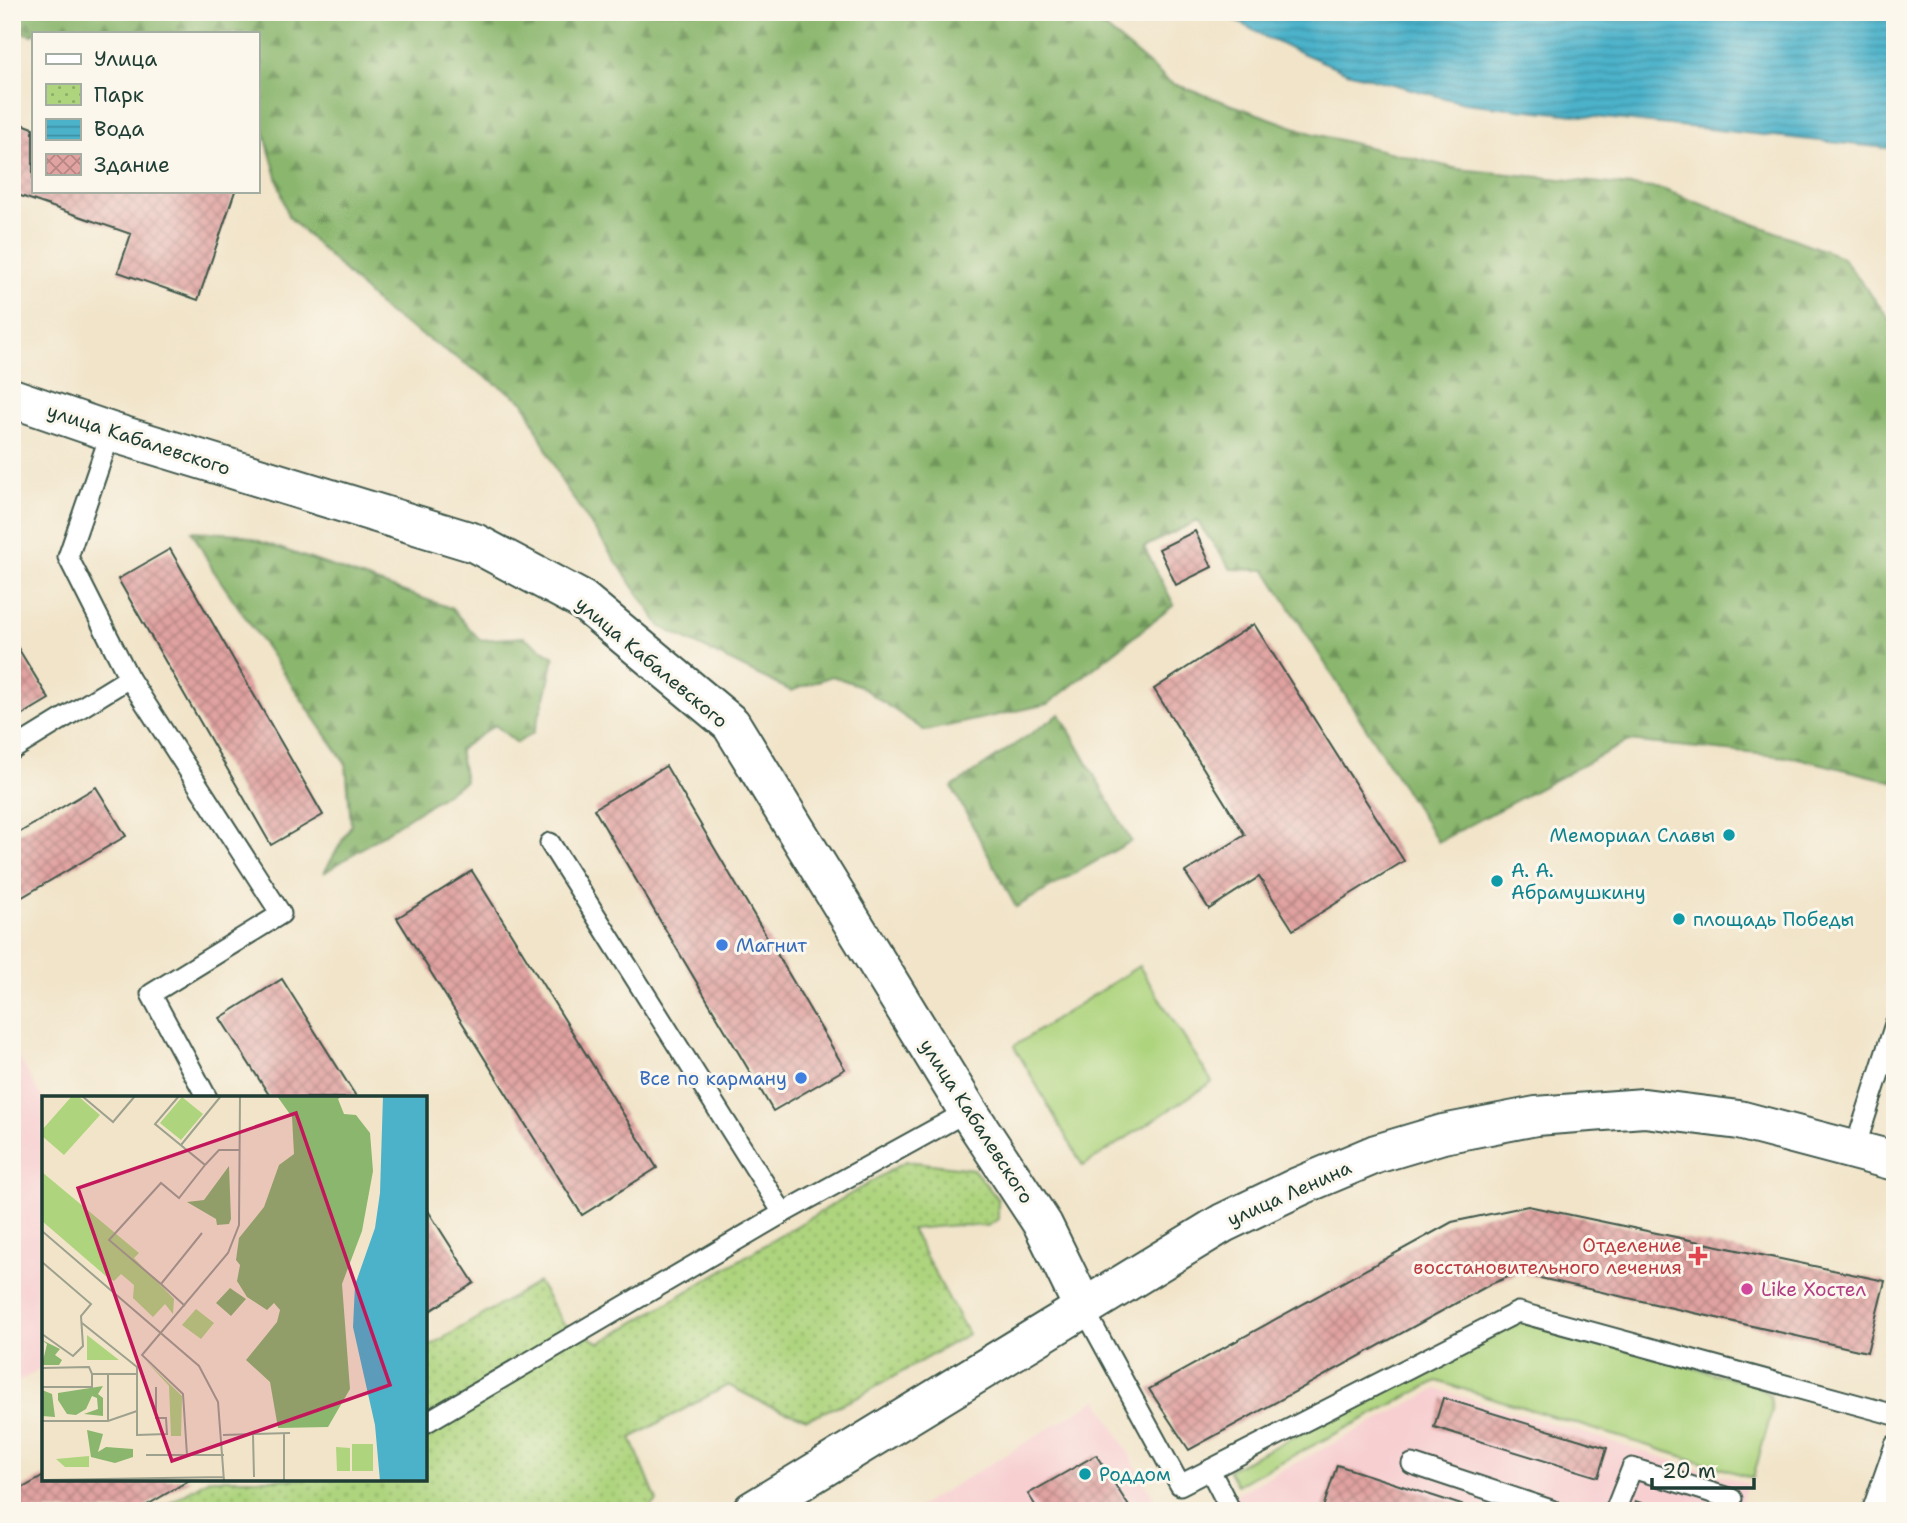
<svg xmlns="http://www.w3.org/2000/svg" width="1907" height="1523" viewBox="0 0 1907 1523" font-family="'Shantell Sans',sans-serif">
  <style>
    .built { fill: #f7cfd1 }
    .grass { fill: #aed47e; stroke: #668859; stroke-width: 2 }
    .forest { fill: url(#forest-firs); stroke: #547a50; stroke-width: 2 }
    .park { fill: url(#park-dots); stroke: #668859; stroke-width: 2 }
    .water { fill: url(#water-rules); stroke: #35787f; stroke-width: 2 }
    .building { fill: url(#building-cross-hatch) }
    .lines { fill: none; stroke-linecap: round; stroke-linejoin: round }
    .service-casing { stroke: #3e564a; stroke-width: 23 }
    .minor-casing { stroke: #3e564a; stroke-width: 42 }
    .tertiary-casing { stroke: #3e564a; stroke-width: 42 }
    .service { stroke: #fff; stroke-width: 19 }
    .minor { stroke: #fff; stroke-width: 38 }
    .tertiary { stroke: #fff; stroke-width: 38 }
    .culture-dot { fill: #0f9aa8; stroke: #fbf7ec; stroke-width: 2.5 }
    .shop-dot { fill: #3f7fe0; stroke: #fbf7ec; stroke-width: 2.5 }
    .health-dot { fill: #e0444e; stroke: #fbf7ec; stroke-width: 2.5 }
    .hotel-dot { fill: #d1479c; stroke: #fbf7ec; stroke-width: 2.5 }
    .labels { text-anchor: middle; stroke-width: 6; stroke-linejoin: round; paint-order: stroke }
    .street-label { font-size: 19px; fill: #1f3d34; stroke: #fbf7ec }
    .culture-label { font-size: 19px; fill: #0d838f; stroke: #fbf7ec; text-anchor: start }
    .shop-label { font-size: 19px; fill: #366cbe; stroke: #fbf7ec; text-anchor: start }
    .health-label { font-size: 19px; fill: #be3a42; stroke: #fbf7ec; text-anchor: end }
    .hotel-label { font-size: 19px; fill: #b23c85; stroke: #fbf7ec; text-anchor: start }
    .inset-road { fill: none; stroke: #9da18d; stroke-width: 2 }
    .view { fill: #c2185b; fill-opacity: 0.15; stroke: #c2185b; stroke-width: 3.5 }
    .inset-edge { fill: none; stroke: #1f3d34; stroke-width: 3.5 }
  </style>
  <defs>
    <pattern id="forest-firs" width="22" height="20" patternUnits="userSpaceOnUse" patternTransform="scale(1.75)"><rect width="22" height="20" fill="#8ab66d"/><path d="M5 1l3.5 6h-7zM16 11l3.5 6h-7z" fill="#70955a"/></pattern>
    <pattern id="park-dots" width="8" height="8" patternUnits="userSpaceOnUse" patternTransform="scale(1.75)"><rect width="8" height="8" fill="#aed47e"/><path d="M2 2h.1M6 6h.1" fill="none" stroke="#8dad68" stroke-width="1.8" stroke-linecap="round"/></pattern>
    <pattern id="water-rules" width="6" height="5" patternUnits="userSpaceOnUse" patternTransform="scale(1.75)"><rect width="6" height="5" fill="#4bb2ca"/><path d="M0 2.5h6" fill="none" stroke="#3e92a5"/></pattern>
    <pattern id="building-cross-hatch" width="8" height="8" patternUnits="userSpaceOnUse" patternTransform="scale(1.75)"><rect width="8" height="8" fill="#e1a3a1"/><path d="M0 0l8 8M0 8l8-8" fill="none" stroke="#b68684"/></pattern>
  </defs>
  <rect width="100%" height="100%" fill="#fbf7ec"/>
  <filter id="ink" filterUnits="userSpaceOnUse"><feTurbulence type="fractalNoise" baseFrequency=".0143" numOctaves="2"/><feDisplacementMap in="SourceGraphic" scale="14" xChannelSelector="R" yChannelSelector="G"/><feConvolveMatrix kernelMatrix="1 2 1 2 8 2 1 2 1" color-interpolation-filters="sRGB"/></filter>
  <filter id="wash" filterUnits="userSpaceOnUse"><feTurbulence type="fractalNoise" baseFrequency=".00686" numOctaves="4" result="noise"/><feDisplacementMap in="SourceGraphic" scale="28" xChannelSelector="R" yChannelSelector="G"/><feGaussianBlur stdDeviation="1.57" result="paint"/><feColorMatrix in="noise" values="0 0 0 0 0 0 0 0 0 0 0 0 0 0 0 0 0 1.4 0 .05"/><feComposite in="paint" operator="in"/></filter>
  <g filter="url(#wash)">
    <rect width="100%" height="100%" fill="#f1e4c9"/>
    <g class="built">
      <polygon points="12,1046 44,1101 44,1367 12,1385"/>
      <polygon points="1437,1389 1747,1483 1739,1511 1204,1511"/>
      <polygon points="1098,1399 1161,1511 912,1511"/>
    </g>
    <g class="grass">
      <polygon points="1139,966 1212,1082 1083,1166 1014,1046"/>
      <polygon points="1523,1321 1756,1385 1770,1396 1772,1411 1753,1478 1437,1381 1237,1485 1228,1470"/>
    </g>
    <g class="forest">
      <polygon points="12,12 1087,12 1171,83 1311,133 1458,169 1662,189 1842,257 1895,326 1895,782 1798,758 1628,741 1438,842 1266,570 1231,569 1197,521 1144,547 1174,605 1048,704 925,731 858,685 832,676 791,691 661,627 562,482 524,402 385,311 288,216 257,107 257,33 33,33 33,35 20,32 12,35"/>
      <polygon points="192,531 239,534 451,608 480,640 524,637 554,657 547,690 534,732 517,743 495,725 459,750 465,781 324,873 351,825 346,764 213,570"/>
      <polygon points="1060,714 1131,841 1016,907 952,787"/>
    </g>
    <polygon class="park" points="906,1161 973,1169 998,1199 998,1219 987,1226 957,1225 911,1229 968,1334 858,1397 807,1419 767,1405 728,1385 631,1438 657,1501 646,1511 157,1511 209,1479 425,1479 425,1349 538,1282 563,1323 600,1343"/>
    <polygon class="water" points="1221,12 1895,12 1895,149 1464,103 1347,72 1269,39"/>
    <g id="blocks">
      <g class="building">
        <polygon points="12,120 33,128 33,191 235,191 198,300 118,272 131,234 12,193"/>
        <polygon points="1195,531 1212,567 1176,585 1159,549"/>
        <polygon points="170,549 323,815 271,845 118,579"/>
        <polygon points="1254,624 1404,861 1293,930 1259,877 1209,909 1185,872 1245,835 1154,689"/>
        <polygon points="12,638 49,699 12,721"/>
        <polygon points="666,766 845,1069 773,1111 594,809"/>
        <polygon points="96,787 126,836 12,903 12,837"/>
        <polygon points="472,871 657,1168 582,1215 397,918"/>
        <polygon points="282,979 357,1098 271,1098 220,1018"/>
        <polygon points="425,1206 474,1283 425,1314"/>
        <polygon points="1528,1206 1885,1281 1867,1352 1518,1273 1491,1284 1189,1450 1149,1389 1452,1222"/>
        <polygon points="1443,1398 1607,1448 1598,1477 1434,1427"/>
        <polygon points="1096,1455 1132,1511 1039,1511 1028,1494"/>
        <polygon points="1337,1465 1477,1510 1477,1511 1322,1511"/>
        <polygon points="44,1476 44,1479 191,1479 137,1511 12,1511 12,1494"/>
        <polygon points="1635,1501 1663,1510 1663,1511 1632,1511"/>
      </g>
    </g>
  </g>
  <g filter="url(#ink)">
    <use href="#blocks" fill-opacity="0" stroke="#3e564a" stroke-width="2"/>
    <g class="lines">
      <g class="service-casing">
        <g id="service">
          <polyline points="111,432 68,557 129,678"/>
          <polyline points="12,750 129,678 281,914 151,994 207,1098"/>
          <polyline points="1855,1148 1895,1024"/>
          <polyline points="783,1213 968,1111"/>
          <polyline points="1084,1309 1180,1485 1518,1312 1895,1415"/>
          <polyline points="425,1423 783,1213 550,843"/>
          <polyline points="1412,1464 1554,1511"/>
          <polyline points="1210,1470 1231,1511"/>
          <polyline points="1615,1511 1632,1468 1732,1499 1728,1511"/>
          <polyline points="1872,1511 1895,1445"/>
        </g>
      </g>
      <g class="minor-casing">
        <polyline id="minor" points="12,398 111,432 475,543 582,600 731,724 968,1111 1043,1225 1084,1309"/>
      </g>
      <g class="tertiary-casing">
        <polyline id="tertiary" points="752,1511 1223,1223 1300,1186 1376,1154 1443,1134 1536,1116 1644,1108 1739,1120 1895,1161"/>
      </g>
      <use href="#service" class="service"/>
      <use href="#minor" class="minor"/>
      <use href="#tertiary" class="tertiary"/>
    </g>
  </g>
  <g class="culture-dot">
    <circle cx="1729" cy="835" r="7"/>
    <circle cx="1497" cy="881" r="7"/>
    <circle cx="1679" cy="919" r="7"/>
    <circle cx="1085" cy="1474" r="7"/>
  </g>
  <g class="shop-dot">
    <circle cx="722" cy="945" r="7"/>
    <circle cx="801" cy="1078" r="7"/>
  </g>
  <path class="health-dot" d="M1694.5 1245.5h7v7h7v7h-7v7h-7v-7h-7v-7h7z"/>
  <circle class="hotel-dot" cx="1747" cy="1289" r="7"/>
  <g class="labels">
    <g class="street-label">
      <text transform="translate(139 439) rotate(18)" y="7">улица Кабалевского</text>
      <text transform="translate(652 662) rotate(40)" y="7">улица Кабалевского</text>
      <text transform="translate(977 1121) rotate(57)" y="7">улица Кабалевского</text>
      <text transform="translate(1289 1193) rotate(-24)" y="7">улица Ленина</text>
    </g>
    <g class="culture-label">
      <text x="1715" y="842" text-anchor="end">Мемориал Славы</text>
      <text x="1511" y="877">А. А.<tspan x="1511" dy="22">Абрамушкину</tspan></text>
      <text x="1693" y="926">площадь Победы</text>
      <text x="1099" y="1481">Роддом</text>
    </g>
    <g class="shop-label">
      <text x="736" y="952">Магнит</text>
      <text x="787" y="1085" text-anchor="end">Все по карману</text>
    </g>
    <g class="health-label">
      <text x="1682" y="1252">Отделение<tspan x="1682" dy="22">восстановительного лечения</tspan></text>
    </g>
    <g class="hotel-label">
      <text x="1761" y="1296">Like Хостел</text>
    </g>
  </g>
  <g transform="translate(42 1096)">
    <rect width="385" height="385" fill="#f1e4c9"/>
    <path d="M154,213L172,227L159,243L140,229ZM45,239L77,264H45ZM104,265L140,300L139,340H129L127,290ZM310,348H331V375H310ZM294,351L308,352V375H295ZM47,360V371H23L14,363Z" fill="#aed47e"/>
    <path d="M235,0H300L296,3L302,18L314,19L328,37L331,75L320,135L300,188L308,293L286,331L236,332L228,286L204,264L235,226L238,214L232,207L225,214L205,201L195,185L198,169L194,164L197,142L222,111L237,69L252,58L250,21ZM187,70L189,123L187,128L175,129L174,123L145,106L162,104ZM188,192L204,203L189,220L174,207ZM0,244L18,253L13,259L20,264L17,269H0L5,248ZM61,290L56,298L61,302V320L42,318L56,313L55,302L50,300L44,313L34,319L25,318L16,304V297ZM0,294L10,298L13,321L0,320ZM45,334L61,338L56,356L64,351L91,353V361L73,367L49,361Z" fill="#8ab66d"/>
    <path d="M30,0H36L58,19L22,59L0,40V34ZM140,1L161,18L139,44L118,27ZM0,76L97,157L92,162L132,203L131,218L123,208L111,221L91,202L92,189L79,178L72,185L65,181L0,125Z" fill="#aed47e"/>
    <path d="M341,0H385V385H338L333,329L311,231L313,189L333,132L338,97Z" fill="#4bb2ca"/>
    <path class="inset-road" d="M40,0L71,26L93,0M137,0L113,28L163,69L137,102L119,87L67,144L119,188L160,137M139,49L179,0M163,69L177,54H198M0,135L157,270L176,306L182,385M0,166L49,208L39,220L41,250L31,260L0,238M119,188L143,210M0,272L47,271L50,278H66V325M66,278H95M0,291H50V278M95,315V339L125,338L124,322H114V291M0,325H66L95,315V271L40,227M211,338L212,381M181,339L248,337M104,359H182M145,359L141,298L100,259L186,157L197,129L198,0M0,384L182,381M242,385V337"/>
    <path class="view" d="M254,17L348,289L130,365L36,92Z"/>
    <rect width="385" height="385" class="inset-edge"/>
  </g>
  <rect width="1907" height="1523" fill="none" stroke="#fbf7ec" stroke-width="42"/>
  <rect x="32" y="32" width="228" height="161" fill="#fbf7ec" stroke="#a3ada2" stroke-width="2"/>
  <rect x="46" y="54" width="35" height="10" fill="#ffffff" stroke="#a3ada2" stroke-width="2"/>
  <text x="94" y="66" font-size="21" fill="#1f3d34">Улица</text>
  <rect x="46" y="84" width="35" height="21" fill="url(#park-dots)" stroke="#a3ada2" stroke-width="2"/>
  <text x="94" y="102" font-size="21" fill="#1f3d34">Парк</text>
  <rect x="46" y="119" width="35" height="21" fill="url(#water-rules)" stroke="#a3ada2" stroke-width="2"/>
  <text x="94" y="136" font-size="21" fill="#1f3d34">Вода</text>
  <rect x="46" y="154" width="35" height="21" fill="url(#building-cross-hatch)" stroke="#a3ada2" stroke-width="2"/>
  <text x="94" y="172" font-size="21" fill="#1f3d34">Здание</text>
  <path d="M1652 1478v10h102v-10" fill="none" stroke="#1f3d34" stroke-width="3.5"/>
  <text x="1662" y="1478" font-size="21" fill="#1f3d34" stroke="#fbf7ec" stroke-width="5" paint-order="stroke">20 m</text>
</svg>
